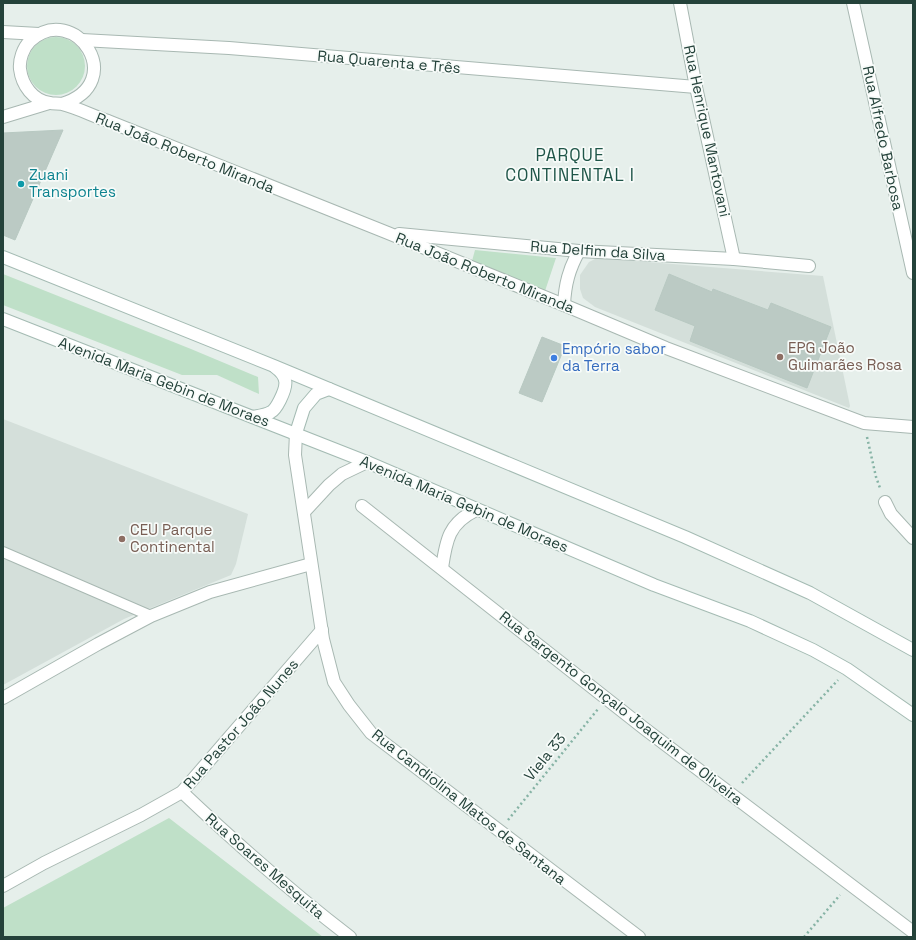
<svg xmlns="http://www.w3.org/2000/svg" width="916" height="940" viewBox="0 0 916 940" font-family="'Space Grotesk',sans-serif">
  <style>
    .built { fill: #d4dfda }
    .green { fill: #bfe0c8 }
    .building { fill: #bbcac4; stroke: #b8c9c2 }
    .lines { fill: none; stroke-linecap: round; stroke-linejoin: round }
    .lane-casing { stroke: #a8b8b2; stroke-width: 12 }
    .street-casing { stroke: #a8b8b2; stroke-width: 14 }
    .secondary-casing { stroke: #a4bbb3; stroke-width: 14 }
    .path { stroke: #86b3a5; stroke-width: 2.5; stroke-dasharray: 2 3; stroke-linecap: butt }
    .lane { stroke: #fff; stroke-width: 10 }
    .street { stroke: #fff; stroke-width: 12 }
    .secondary { stroke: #fff; stroke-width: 12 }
    .culture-dot { fill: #0f9aa8; stroke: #f7fbf9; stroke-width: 1.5 }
    .education-dot { fill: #8d6e63; stroke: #f7fbf9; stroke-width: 1.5 }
    .shop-dot { fill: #3f7fe0; stroke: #f7fbf9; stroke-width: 1.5 }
    .labels { text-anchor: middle; stroke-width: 3.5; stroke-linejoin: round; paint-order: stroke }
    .street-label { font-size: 15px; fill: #24423a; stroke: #f7fbf9 }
    .culture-label { font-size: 15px; fill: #0d838f; stroke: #f7fbf9; text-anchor: start }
    .education-label { font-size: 15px; fill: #785e54; stroke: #f7fbf9; text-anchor: start }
    .shop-label { font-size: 15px; fill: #366cbe; stroke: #f7fbf9; text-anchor: start }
    .quarter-label { font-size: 17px; letter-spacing: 1px; fill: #1f5548; stroke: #f7fbf9 }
  </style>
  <rect width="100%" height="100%" fill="#e6efeb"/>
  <g class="built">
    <polygon points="597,258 823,276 850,406 849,408 595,307 583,298 580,289 580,275 589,262"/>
    <polygon points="3,419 248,514 236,564 231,575 124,619 3,685"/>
  </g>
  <g class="green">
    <circle cx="56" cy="66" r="29"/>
    <polygon points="475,250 556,258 545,291 472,261"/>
    <polygon points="3,274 191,349 258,377 259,394 217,375 182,375 3,305"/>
    <polygon points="169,818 323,937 179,937 179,936 3,937 3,908"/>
  </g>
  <g class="building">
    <polygon points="63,130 15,240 3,235 3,133"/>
    <polygon points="669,274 712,292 713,289 768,310 771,303 831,327 807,388 690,341 695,326 655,310"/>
    <polygon points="542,337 565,346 542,402 519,393"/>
  </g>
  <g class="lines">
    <g class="lane-casing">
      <polyline id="lane" points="3,552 151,616"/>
    </g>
    <g class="street-casing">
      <g id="street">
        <polyline points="680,3 696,87 734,259"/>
        <polyline points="853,3 913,273"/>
        <polyline points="3,32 39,34"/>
        <polyline points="82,40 229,48 696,87"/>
        <path d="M62,104C130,83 75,0 30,41C23,48 19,60 20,69C22,85 33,101 50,103C54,104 58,103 62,104C78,108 93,116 108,121L388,233L564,305L666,348L864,423L913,427"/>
        <polyline points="3,117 49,103"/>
        <polyline points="399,234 579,251 734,259 809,266"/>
        <path d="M564,305C565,284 569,269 579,251"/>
        <polyline points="296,433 295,455 323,639 334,682 349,705 371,733 639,937"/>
        <polyline points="885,502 891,514 913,538"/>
        <polyline points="362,506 645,729 913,932"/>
        <polyline points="304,512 329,485 342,474 367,462"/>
        <path d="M442,568C446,540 449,523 476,510"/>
        <polyline points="3,698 98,644 151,616 210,592 311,564"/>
        <path d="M182,792C236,843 291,892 350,937"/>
        <polyline points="3,886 44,863 141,815 182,792 322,630"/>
      </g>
    </g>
    <g class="secondary-casing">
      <g id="secondary">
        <polyline points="3,257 274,366 685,537 810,593 913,650"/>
        <polyline points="3,319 367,462 654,585 750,621 813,650 847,669 913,715"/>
        <path d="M253,417C258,416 266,415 271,412C275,410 278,404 280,400C287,386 289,377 275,367"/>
        <polyline points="296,433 304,408 316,394 329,389"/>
      </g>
    </g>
    <g class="path">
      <polyline points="867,437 876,477 880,488"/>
      <polyline points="742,783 838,680"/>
      <polyline points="508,820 598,709"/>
      <polyline points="804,937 840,895"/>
    </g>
    <use href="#lane" class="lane"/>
    <use href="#street" class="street"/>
    <use href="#secondary" class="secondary"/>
  </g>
  <circle class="culture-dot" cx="21" cy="184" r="4"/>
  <g class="education-dot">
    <circle cx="780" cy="357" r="4"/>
    <circle cx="122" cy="539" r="4"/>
  </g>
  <circle class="shop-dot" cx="554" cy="358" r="4"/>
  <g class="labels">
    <g class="street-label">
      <text transform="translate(389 62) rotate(5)" y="5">Rua Quarenta e Três</text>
      <text transform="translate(707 131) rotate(78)" y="5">Rua Henrique Mantovani</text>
      <text transform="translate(883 138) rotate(78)" y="5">Rua Alfredo Barbosa</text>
      <text transform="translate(185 153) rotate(22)" y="5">Rua João Roberto Miranda</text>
      <text transform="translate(598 251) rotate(4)" y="5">Rua Delfim da Silva</text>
      <text transform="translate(485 273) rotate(22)" y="5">Rua João Roberto Miranda</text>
      <text transform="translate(164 382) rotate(21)" y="5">Avenida Maria Gebin de Moraes</text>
      <text transform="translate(464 504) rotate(23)" y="5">Avenida Maria Gebin de Moraes</text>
      <text transform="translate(621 708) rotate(38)" y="5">Rua Sargento Gonçalo Joaquim de Oliveira</text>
      <text transform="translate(241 724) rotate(-49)" y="5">Rua Pastor João Nunes</text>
      <text transform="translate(545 757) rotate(-51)" y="5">Viela 33</text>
      <text transform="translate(469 807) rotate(38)" y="5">Rua Candiolina Matos de Santana</text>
      <text transform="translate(265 866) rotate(41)" y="5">Rua Soares Mesquita</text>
    </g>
    <g class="culture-label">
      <text x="29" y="180">Zuani<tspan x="29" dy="17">Transportes</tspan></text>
    </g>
    <g class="education-label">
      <text x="788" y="353">EPG João<tspan x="788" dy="17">Guimarães Rosa</tspan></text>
      <text x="130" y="535">CEU Parque<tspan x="130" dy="17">Continental</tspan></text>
    </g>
    <g class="shop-label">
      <text x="562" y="354">Empório sabor<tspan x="562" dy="17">da Terra</tspan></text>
    </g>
    <g class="quarter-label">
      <text x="570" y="161">PARQUE<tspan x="570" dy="20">CONTINENTAL I</tspan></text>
    </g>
  </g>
  <rect width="916" height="940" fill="none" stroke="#24423a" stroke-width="8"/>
</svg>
